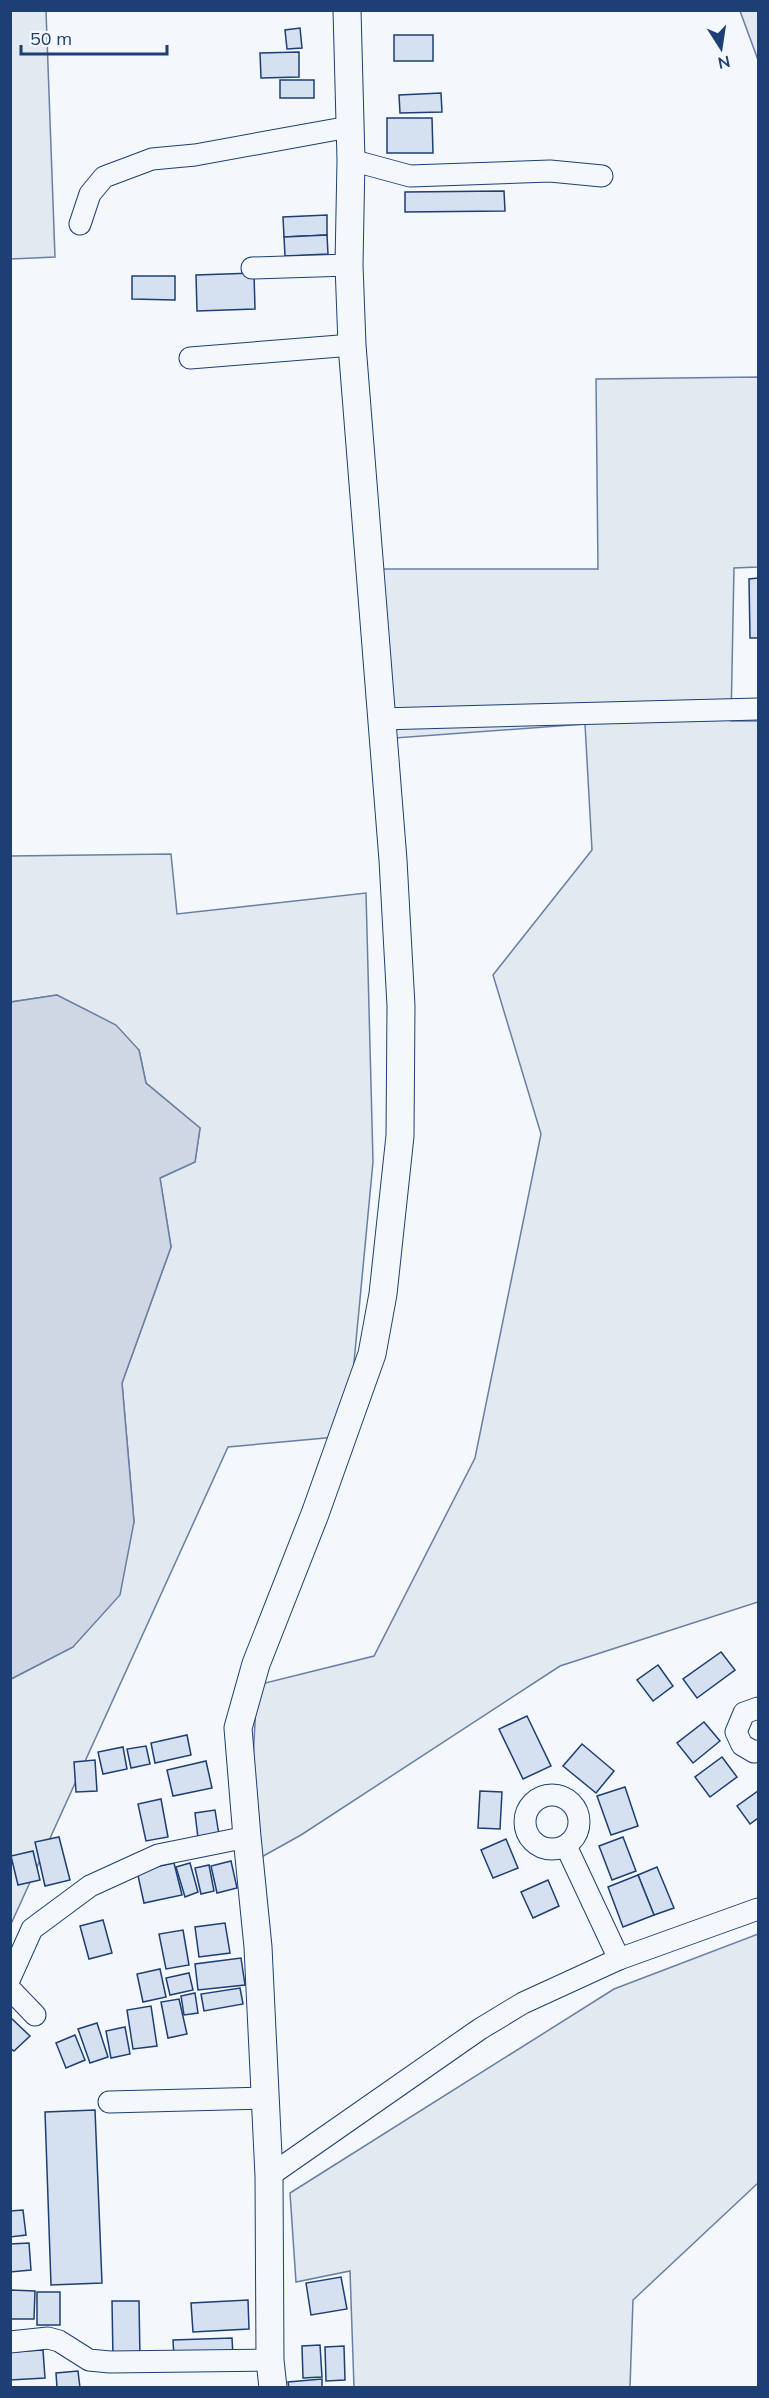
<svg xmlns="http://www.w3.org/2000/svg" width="769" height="2398" viewBox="0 0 769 2398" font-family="Mulish,sans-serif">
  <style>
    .green { fill: #e3e9f0; stroke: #687fa3; stroke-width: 1.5 }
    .water { fill: #cfd7e4; stroke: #687fa3; stroke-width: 1.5 }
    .building { fill: #d5e0f0; stroke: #1d3f73; stroke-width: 1.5 }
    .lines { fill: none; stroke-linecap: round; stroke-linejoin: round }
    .minor-casing { stroke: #1d3f73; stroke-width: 23 }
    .major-casing { stroke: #1d3f73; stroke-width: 29 }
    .minor { stroke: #f4f7fb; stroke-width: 21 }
    .major { stroke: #f4f7fb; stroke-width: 27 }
  </style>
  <rect width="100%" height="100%" fill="#f4f7fb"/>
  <g class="green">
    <polygon points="10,11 46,11 55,257 11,259"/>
    <polygon points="740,11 758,11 758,60"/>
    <polygon points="758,377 758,567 734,568 731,721 758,721 758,1602 560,1666 301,1835 258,1859 252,1779 257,1685 374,1656 475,1458 541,1134 493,975 592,850 585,724 395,738 376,569 598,569 596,379"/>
    <polygon points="171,854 177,914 366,893 373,1162 347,1436 228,1447 11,1924 11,1679 73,1647 134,1522 122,1383 171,1247 160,1178 195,1162 200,1128 146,1083 139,1050 57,995 11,1002 11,856"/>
    <polygon points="758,1934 758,2183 633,2300 630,2387 354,2387 350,2271 296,2282 290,2193 614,1989"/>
  </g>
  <polygon class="water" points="57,995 116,1025 139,1050 146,1083 200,1128 195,1162 160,1178 171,1247 122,1383 134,1522 120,1595 73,1647 11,1679 11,1002"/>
  <g class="building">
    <polygon points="300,28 302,48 287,49 285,30"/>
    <rect x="394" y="35" width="39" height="26"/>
    <polygon points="299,52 299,77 261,78 260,53"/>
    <rect x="280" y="80" width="34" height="18"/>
    <polygon points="441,93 442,112 400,113 399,95"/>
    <polygon points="387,118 432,118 433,153 387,153"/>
    <polygon points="504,191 505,211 405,212 405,192"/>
    <polygon points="327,215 327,235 284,237 283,217"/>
    <polygon points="327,235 328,254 285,256 284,237"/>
    <polygon points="254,273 255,309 197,311 196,275"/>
    <polygon points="132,276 175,276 175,300 132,299"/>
    <polygon points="758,578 758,638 750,638 749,579"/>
    <polygon points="721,1652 735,1670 697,1698 683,1679"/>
    <polygon points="658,1665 673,1686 653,1701 637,1680"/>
    <polygon points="527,1716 551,1766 523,1779 499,1729"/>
    <polygon points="704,1722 720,1741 693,1763 677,1743"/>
    <polygon points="187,1735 191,1755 155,1763 151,1743"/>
    <polygon points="582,1744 614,1771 596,1793 563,1766"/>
    <polygon points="146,1746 150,1764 131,1768 127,1749"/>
    <polygon points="123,1747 127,1769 103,1774 98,1752"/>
    <polygon points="722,1757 737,1777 710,1797 695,1777"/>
    <polygon points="95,1760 97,1791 76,1792 74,1762"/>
    <polygon points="206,1761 212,1788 173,1796 167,1770"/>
    <polygon points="625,1787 638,1826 611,1835 597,1796"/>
    <polygon points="480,1791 502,1792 500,1829 478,1828"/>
    <polygon points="758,1791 758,1818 750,1824 737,1806"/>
    <polygon points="161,1799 168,1837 146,1841 138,1804"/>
    <polygon points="215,1810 219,1835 198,1838 195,1813"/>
    <polygon points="59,1837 70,1880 45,1886 35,1842"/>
    <polygon points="623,1837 636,1871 612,1880 599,1846"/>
    <polygon points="506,1839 518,1868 493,1878 481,1850"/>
    <polygon points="33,1851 40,1880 18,1885 11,1856"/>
    <polygon points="231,1861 237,1888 217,1893 211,1866"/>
    <polygon points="174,1863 182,1895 144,1903 137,1871"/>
    <polygon points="190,1863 198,1892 185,1897 176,1867"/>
    <polygon points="209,1865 214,1891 201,1894 195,1868"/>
    <polygon points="657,1867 674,1908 654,1915 638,1875"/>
    <polygon points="638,1875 654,1915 623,1927 608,1887"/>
    <polygon points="548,1880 559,1906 533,1918 521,1892"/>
    <polygon points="103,1920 112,1953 89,1959 80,1926"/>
    <polygon points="225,1923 230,1953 199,1957 195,1927"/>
    <polygon points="183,1930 189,1965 166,1969 159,1934"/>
    <polygon points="241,1958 245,1985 198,1990 195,1964"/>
    <polygon points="160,1969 166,1997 143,2002 137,1974"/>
    <polygon points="189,1973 193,1990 170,1995 166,1978"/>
    <polygon points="240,1988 243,2004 204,2011 201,1994"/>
    <polygon points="195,1993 198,2013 184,2015 181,1996"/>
    <polygon points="179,1999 187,2034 168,2038 161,2002"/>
    <polygon points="151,2006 157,2046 133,2049 127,2010"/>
    <polygon points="10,2017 30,2036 14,2051 10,2048"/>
    <polygon points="97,2023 108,2057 90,2063 78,2029"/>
    <polygon points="125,2027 130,2054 111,2058 106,2031"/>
    <polygon points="75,2035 85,2060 66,2068 56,2043"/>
    <polygon points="95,2110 102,2283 51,2285 45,2112"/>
    <polygon points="23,2210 26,2235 10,2237 10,2211"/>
    <polygon points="29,2243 31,2270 10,2272 10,2244"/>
    <polygon points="341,2277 347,2309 311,2315 306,2283"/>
    <polygon points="10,2290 35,2291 34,2319 10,2319"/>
    <rect x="37" y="2292" width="23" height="33"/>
    <polygon points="248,2300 249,2329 193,2332 191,2303"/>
    <polygon points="112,2301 139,2301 140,2358 113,2359"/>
    <polygon points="232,2338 233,2356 174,2358 173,2340"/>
    <polygon points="320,2345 322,2377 303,2378 302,2346"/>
    <polygon points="344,2346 345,2380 326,2381 325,2347"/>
    <polygon points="43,2350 45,2378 10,2380 10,2352"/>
    <polygon points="78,2371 80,2388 57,2388 56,2373"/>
    <polygon points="322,2379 322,2388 289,2388 288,2382"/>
  </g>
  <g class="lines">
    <g class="minor-casing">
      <g id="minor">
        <polyline points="351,160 410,176 550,171 602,176"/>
        <polyline points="80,224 90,194 104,177 152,159 195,155 349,127"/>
        <polyline points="252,268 349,265"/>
        <polyline points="190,358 352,345"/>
        <polyline points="380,719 758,709"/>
        <polyline points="758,1708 744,1713 736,1732 742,1745 754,1752 758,1751"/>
        <circle cx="552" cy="1822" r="27"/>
        <polyline points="566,1846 619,1959"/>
        <polyline points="10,1978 32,1929 90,1886 158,1855 247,1837"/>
        <polyline points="10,1989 35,2015"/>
        <polyline points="109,2102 265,2098"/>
        <polyline points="269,2176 480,2029 523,2003 619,1959 758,1909"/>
        <polyline points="10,2342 48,2338 59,2341 89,2360 110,2362 270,2360"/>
      </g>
    </g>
    <g class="major-casing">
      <polyline id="major" points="273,2388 270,2360 269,2176 258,1947 247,1837 238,1728 256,1664 315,1514 372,1354 383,1294 400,1136 401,1006 393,860 352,345 349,265 351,160 347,10"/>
    </g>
    <use href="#minor" class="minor"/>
    <use href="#major" class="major"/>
  </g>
  <rect width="769" height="2398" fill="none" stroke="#1d3f73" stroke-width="24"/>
  <g transform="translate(721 48) rotate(168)" stroke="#f4f7fb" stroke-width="4.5" paint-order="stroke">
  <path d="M0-4.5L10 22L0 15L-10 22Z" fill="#1d3f73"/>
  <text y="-9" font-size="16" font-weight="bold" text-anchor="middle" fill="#1d3f73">N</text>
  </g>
  <path d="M21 45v9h146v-9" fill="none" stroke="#1d3f73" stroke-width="3"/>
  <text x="30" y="45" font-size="18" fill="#1d3f73" stroke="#f4f7fb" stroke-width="4.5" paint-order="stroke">50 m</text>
</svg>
